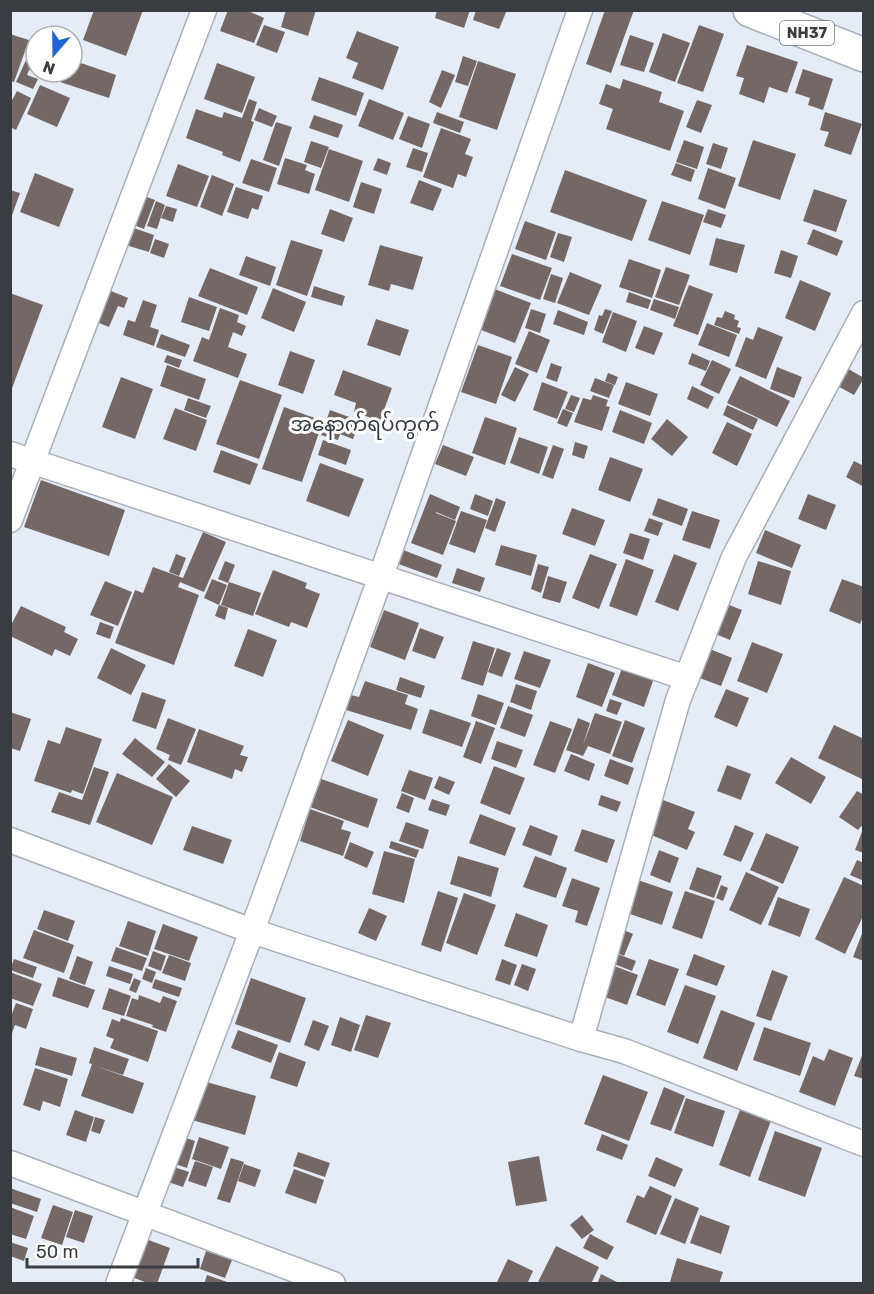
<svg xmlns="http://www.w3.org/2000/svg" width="874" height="1294" viewBox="0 0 874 1294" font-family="Rubik,'Noto Sans Myanmar',sans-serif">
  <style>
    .building { fill: #746867 }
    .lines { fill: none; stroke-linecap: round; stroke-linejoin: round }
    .minor-casing { stroke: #a9afb8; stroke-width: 27 }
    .trunk-casing { stroke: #a9afb8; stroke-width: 36 }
    .minor { stroke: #fff; stroke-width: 24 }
    .trunk { stroke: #fff; stroke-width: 33 }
    .labels { text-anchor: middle; stroke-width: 6; stroke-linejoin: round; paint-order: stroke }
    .shield { fill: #fff; stroke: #747679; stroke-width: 1.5 }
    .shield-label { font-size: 15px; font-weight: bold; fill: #393c40 }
    .quarter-label { font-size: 20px; fill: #32373f; stroke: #fff }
  </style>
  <rect width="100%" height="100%" fill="#e6ecf6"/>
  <g class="building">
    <polygon points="94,10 143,10 126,56 83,40"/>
    <polygon points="228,10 246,10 264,18 254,43 220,31"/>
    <polygon points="286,10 316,10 308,36 281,27"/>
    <polygon points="437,10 470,10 464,28 435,18"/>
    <polygon points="476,10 507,10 499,29 473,20"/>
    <polygon points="605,10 634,10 611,73 586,64"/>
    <polygon points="264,25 285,32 277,53 256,45"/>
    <polygon points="699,25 724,34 703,92 677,83"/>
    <polygon points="357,31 399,47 383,90 352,78 358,63 346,58"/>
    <polygon points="663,33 690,43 675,82 649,72"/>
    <polygon points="10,34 29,40 14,82 10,81"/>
    <polygon points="630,35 654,43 644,72 620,65"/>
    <polygon points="36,38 36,72 61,72 57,82 29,70 27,75 38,79 33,89 16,82"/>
    <polygon points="747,45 798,62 787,93 769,87 764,103 739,94 744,78 736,76"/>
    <polygon points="463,56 477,61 468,86 455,82"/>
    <polygon points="72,60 116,75 109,98 60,82 64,72 72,72"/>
    <polygon points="478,61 516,74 497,130 459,117"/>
    <polygon points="217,63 255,77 242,113 204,99"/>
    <polygon points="803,69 833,79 823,110 808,105 810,98 795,93"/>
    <polygon points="442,70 455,75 441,108 429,102"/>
    <polygon points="319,77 364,93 356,116 311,100"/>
    <polygon points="623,79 662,92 659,102 684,111 670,151 606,129 613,109 599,104 606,84 620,89"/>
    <polygon points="40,85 70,98 57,127 27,114"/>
    <polygon points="17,91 31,98 16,130 10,127 10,104"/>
    <polygon points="249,99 257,102 251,121 254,122 240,162 222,155 223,152 186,138 196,109 222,118 224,112 242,118"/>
    <polygon points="369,99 404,113 393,140 358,126"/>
    <polygon points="697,100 712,105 701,133 686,127"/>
    <polygon points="259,108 277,116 272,127 254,120"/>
    <polygon points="437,112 464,122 460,133 433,123"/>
    <polygon points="825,112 862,124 851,155 824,146 829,132 820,130"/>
    <polygon points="314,115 343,125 338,138 309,128"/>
    <polygon points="408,116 430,124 422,148 399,139"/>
    <polygon points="276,122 292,127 279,166 263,160"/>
    <polygon points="441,128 471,139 465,154 473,157 466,177 458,174 453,188 423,177"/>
    <polygon points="684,140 704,147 697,169 676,162"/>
    <polygon points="753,140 796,154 780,200 738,186"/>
    <polygon points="311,141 329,147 321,168 304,162"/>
    <polygon points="713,143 728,148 721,169 706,164"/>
    <polygon points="413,148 428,153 422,172 406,167"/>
    <polygon points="329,149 363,161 349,202 315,190"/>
    <polygon points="285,158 307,165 305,170 315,174 309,194 277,184"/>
    <polygon points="378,158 391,163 387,175 373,170"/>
    <polygon points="251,159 277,168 269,192 242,183"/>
    <polygon points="676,163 695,170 691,182 671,175"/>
    <polygon points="178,164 209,176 197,207 166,196"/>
    <polygon points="708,168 736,178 725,209 698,199"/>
    <polygon points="565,170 647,200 632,241 550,212"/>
    <polygon points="35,173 74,189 59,227 20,212"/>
    <polygon points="212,175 234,184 222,216 200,207"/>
    <polygon points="419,180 442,189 433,211 410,203"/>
    <polygon points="361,182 382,189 374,214 353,207"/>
    <polygon points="236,187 263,196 258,210 252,208 248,219 227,212"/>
    <polygon points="814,189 847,200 836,232 803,221"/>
    <polygon points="10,190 20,193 11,218 10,217"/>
    <polygon points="136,193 155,200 144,229 126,222"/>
    <polygon points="156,201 165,205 157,229 147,226"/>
    <polygon points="662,201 704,215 690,255 648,240"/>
    <polygon points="166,206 177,209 173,222 161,218"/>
    <polygon points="330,209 353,218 344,242 321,234"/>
    <polygon points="708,209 726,215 721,228 703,222"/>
    <polygon points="525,221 556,232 546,260 515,249"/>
    <polygon points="125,225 154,235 149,252 119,243"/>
    <polygon points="813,229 843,241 837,256 807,244"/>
    <polygon points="558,233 572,237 564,262 550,257"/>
    <polygon points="716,238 745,245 737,273 709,265"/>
    <polygon points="155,239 169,244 164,258 150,253"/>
    <polygon points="291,240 323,250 307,296 276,285"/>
    <polygon points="380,245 423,257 413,290 391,284 389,291 368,285"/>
    <polygon points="781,250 798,256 791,278 774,273"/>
    <polygon points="512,254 552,268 540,300 500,286"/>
    <polygon points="246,256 276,267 270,286 239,275"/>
    <polygon points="629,259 661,270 652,298 619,287"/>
    <polygon points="666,267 690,275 679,305 655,297"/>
    <polygon points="210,268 258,287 247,315 198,296"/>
    <polygon points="570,272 602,285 589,315 557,303"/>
    <polygon points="551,274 563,278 555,303 543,299"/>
    <polygon points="800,280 831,293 815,331 785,318"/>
    <polygon points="689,285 713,294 698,335 673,326"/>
    <polygon points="314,286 345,296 342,306 311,297"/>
    <polygon points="273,288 306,302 294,332 261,318"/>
    <polygon points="492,288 531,303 515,343 476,328"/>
    <polygon points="106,289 128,298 124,308 118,306 109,327 94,321"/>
    <polygon points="629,292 651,300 648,309 626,302"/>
    <polygon points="10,293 43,305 11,391 10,391"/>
    <polygon points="189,297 217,307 209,331 181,322"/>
    <polygon points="654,299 679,307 675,319 650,310"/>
    <polygon points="143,300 157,305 150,327 159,330 154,346 123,335 128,320 135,322"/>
    <polygon points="220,308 239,315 237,322 246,326 242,336 233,332 228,347 247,354 238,378 193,361 202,337 209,340"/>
    <polygon points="531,309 546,314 540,333 525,328"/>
    <polygon points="605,309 612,311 603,334 594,330 599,315 602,316"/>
    <polygon points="558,310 588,322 584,335 553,324"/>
    <polygon points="725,311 735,315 734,319 739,321 737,327 741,328 739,334 714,325 717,317 722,318"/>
    <polygon points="613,312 637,321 626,352 602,342"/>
    <polygon points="376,319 409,330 400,356 367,345"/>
    <polygon points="707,323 737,335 729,357 698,345"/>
    <polygon points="644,326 663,333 654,355 635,348"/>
    <polygon points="758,327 783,337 766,379 735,366 746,337 753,340"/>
    <polygon points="529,331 550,340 537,373 515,364"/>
    <polygon points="161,334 190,345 185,357 156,347"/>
    <polygon points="478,345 512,357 496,404 461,392"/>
    <polygon points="290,351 315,360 303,394 278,385"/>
    <polygon points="692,353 710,361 706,371 688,364"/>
    <polygon points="167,355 182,360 179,368 164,362"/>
    <polygon points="712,360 731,369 719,394 700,385"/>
    <polygon points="551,363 562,367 557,382 546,378"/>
    <polygon points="167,365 206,379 199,400 160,386"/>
    <polygon points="515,367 529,374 515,402 501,395"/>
    <polygon points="777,367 802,377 794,398 770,389"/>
    <polygon points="845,367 864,378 854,395 834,384"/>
    <polygon points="343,370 392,388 380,421 354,412 356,403 334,395"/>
    <polygon points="608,373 618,377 615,385 605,381"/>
    <polygon points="740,376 790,401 777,427 727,403"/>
    <polygon points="121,377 153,389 135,439 102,427"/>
    <polygon points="595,378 614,385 609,398 590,391"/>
    <polygon points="240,380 282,395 259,459 216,444"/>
    <polygon points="542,382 568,392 557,419 533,410"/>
    <polygon points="626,382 658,394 650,416 618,404"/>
    <polygon points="692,386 714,397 708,409 687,399"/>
    <polygon points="571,395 580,398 574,412 565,409"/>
    <polygon points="593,395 608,400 606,406 610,407 602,431 574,422 583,398 591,400"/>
    <polygon points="188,398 211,406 206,418 184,410"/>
    <polygon points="727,405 758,419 753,430 723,415"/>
    <polygon points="284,407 323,421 302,482 262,469"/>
    <polygon points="175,408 207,420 196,451 163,439"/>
    <polygon points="563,409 573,413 567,427 557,423"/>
    <polygon points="330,410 360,421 353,439 340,434 338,440 321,435"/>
    <polygon points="620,410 652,423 644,444 612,432"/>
    <polygon points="485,417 517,428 505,465 472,453"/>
    <polygon points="667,419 688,437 672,456 651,439"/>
    <polygon points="727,422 752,434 737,466 712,453"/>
    <polygon points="519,437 548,447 539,474 510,463"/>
    <polygon points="323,440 351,450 346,465 318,455"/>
    <polygon points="575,442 588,446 584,459 572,455"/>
    <polygon points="443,445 474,457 466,476 435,464"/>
    <polygon points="553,445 564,449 553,479 542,475"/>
    <polygon points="221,450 258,464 250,485 213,472"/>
    <polygon points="610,457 643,469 630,502 598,490"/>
    <polygon points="854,461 864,466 864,487 846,477"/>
    <polygon points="320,463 364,479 349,517 306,501"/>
    <polygon points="41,480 125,510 109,556 24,527"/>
    <polygon points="430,494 460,507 455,520 436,512 436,513 456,521 443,555 411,543"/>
    <polygon points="475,494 493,501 488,516 470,509"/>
    <polygon points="808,494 836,505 826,530 798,519"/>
    <polygon points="496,498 506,502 495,532 485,528"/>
    <polygon points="658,498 688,509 682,526 652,515"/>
    <polygon points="572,508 605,520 595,546 562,534"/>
    <polygon points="461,511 487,520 475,553 449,544"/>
    <polygon points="692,511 720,520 710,549 682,540"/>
    <polygon points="649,518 663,523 658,536 644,531"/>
    <polygon points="765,530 801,545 792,568 756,553"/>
    <polygon points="203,532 226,542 204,592 180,582 178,587 199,595 174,665 115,643 135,590 143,593 153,567 183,578"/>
    <polygon points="630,533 650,539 643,560 623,553"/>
    <polygon points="501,545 537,555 531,576 495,565"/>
    <polygon points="398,548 442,565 437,578 393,562"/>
    <polygon points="176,554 186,558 179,576 169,572"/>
    <polygon points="590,554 617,564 599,609 572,598"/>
    <polygon points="674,554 697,563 678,611 655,602"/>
    <polygon points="626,559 654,570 637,616 609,606"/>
    <polygon points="225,561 235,565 228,583 218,579"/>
    <polygon points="758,561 791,571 781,605 748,594"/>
    <polygon points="538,564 549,567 541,593 531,589"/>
    <polygon points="457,568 485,578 480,592 452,583"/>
    <polygon points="273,570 307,583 305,588 320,594 307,628 291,622 289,627 255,614"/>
    <polygon points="548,576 567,582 560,603 542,598"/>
    <polygon points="212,579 227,585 219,605 204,598"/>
    <polygon points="842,579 864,587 864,615 860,624 829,611"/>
    <polygon points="105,581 132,592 118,626 90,615"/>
    <polygon points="229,582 261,593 253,616 221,605"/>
    <polygon points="711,598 742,610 730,640 699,627"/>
    <polygon points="219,605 228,608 225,620 215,616"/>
    <polygon points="21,606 66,627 64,632 78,639 70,656 55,649 52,656 10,636 10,627"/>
    <polygon points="384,610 419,623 405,660 370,647"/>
    <polygon points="100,622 114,627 110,639 96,634"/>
    <polygon points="420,628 444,637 435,659 412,651"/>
    <polygon points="248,629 277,640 263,677 234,666"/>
    <polygon points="473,641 495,648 483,686 461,679"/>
    <polygon points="752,642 783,654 767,693 737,681"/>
    <polygon points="695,643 732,658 721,686 684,672"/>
    <polygon points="111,648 146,665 131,695 97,678"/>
    <polygon points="497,648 511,653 502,677 488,672"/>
    <polygon points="524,651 551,660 540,688 514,679"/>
    <polygon points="588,663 615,673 602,707 576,697"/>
    <polygon points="624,663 655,675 644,707 612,695"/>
    <polygon points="400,677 425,686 421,698 396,690"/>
    <polygon points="365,681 408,695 405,704 418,709 411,730 346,710 351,695 359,697"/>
    <polygon points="516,684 537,691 531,710 510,702"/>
    <polygon points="726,689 749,698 737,727 714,717"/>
    <polygon points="142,692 166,700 156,729 132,721"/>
    <polygon points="478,694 504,703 496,725 471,716"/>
    <polygon points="610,699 622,703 617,715 606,711"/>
    <polygon points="508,706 533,715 525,737 500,728"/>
    <polygon points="430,709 471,723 462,747 422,733"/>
    <polygon points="10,712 31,719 20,751 10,748"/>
    <polygon points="595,713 622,722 610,754 588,746 583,756 566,750 578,718 590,723 583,745"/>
    <polygon points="168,718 196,729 181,765 168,760 170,755 156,749"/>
    <polygon points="348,720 384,735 368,776 331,761"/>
    <polygon points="625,720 645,728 632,763 612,756"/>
    <polygon points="476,721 495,728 481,764 463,757"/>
    <polygon points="550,721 572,729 555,773 533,765"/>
    <polygon points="834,725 864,739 864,780 818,758"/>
    <polygon points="66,727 102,739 83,794 72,790 71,793 34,781 48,740 60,744"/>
    <polygon points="199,729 244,746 240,755 248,757 242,772 235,769 232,779 187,762"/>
    <polygon points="135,738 165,762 152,777 122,754"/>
    <polygon points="497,741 523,750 516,768 491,759"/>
    <polygon points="571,754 595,764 589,781 564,771"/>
    <polygon points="791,757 826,777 811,804 775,783"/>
    <polygon points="610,759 634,768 628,785 604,776"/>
    <polygon points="169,764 190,781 176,797 156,779"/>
    <polygon points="727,765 751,774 741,800 717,791"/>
    <polygon points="494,766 525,778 510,815 480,803"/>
    <polygon points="94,767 109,772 90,825 51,812 59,792 82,800"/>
    <polygon points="409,770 433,778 425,800 401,791"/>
    <polygon points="117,773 173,797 152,845 96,822"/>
    <polygon points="313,776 378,799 368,828 310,807 313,798 306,795"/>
    <polygon points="439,776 455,782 449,795 434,788"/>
    <polygon points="857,791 864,795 864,823 858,830 839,817"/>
    <polygon points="402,793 414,798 409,813 396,808"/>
    <polygon points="601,795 621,802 617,812 598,805"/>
    <polygon points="432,799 450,805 446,816 428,810"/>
    <polygon points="663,800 695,812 688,829 695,832 687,850 649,834"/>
    <polygon points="310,809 344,821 341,829 351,832 343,856 300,841"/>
    <polygon points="480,814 516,828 505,856 469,843"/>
    <polygon points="406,822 429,830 423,849 399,841"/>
    <polygon points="530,825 558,836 551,856 522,845"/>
    <polygon points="735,825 754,833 741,862 723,855"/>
    <polygon points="192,826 232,840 223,864 183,850"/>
    <polygon points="582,829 615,840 607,863 574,851"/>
    <polygon points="863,829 864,829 864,853 855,850"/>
    <polygon points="766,833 799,847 783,884 750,870"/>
    <polygon points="391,841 419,850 416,858 389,848"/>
    <polygon points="350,842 374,852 367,868 344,858"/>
    <polygon points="659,850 679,858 670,883 650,875"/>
    <polygon points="384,851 415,859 404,903 372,894"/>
    <polygon points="458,856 499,868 491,897 450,884"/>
    <polygon points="535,856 567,868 556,898 523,887"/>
    <polygon points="857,860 864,863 864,881 850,875"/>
    <polygon points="697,867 722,876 714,898 689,889"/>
    <polygon points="746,872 779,887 761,925 729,910"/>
    <polygon points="844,877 864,886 864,914 845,954 815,939"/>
    <polygon points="572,878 600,888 587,926 575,922 578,911 562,906"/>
    <polygon points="632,878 673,892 662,925 627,913"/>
    <polygon points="721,885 728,888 723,901 716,898"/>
    <polygon points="438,891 458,898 441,952 421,945"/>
    <polygon points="685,891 715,901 702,939 672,928"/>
    <polygon points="464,893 496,905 477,955 446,943"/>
    <polygon points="778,897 810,909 800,937 768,925"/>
    <polygon points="369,908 387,916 376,941 358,933"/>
    <polygon points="44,910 75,921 68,941 37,929"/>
    <polygon points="516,913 548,925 537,957 504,946"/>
    <polygon points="128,921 156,931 148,956 119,946"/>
    <polygon points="163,924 198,937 189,961 154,949"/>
    <polygon points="612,925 633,934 624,956 604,947"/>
    <polygon points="34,930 74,945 64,973 23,958"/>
    <polygon points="863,931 864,931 864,961 853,957"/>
    <polygon points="116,947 147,958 142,971 111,961"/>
    <polygon points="153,951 166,956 161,971 148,966"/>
    <polygon points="612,952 636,961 632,971 609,962"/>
    <polygon points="694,954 725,966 717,986 686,975"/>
    <polygon points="169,955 191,963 185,981 162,973"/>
    <polygon points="77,956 93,962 85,985 69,979"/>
    <polygon points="14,959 37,967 33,978 10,970"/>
    <polygon points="502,959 517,965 510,985 495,980"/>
    <polygon points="649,959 679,969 665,1006 636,995"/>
    <polygon points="522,964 536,969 528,991 514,985"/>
    <polygon points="609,964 638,975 627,1005 597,994"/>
    <polygon points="109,966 133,974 130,984 106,976"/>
    <polygon points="146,968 156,972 152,983 142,979"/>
    <polygon points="772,970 788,976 771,1021 756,1016"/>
    <polygon points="10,972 42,984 33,1006 10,998"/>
    <polygon points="58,977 95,990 88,1008 52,996"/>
    <polygon points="134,978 141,981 136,993 129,990"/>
    <polygon points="251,978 306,998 290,1043 235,1024"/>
    <polygon points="155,979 182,988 179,997 152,988"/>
    <polygon points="685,985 716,996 698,1044 667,1032"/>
    <polygon points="109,988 131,996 124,1016 102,1009"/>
    <polygon points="139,995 160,1003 163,996 177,1001 166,1032 152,1027 153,1025 126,1016 132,998 138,1000"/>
    <polygon points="16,1003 33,1009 26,1029 15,1025 11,1036 10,1019"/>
    <polygon points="721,1010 755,1023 737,1071 703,1058"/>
    <polygon points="366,1015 391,1023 378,1058 354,1050"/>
    <polygon points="340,1017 360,1025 351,1052 331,1045"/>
    <polygon points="121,1018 158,1031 148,1062 110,1048 114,1039 106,1036 112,1019 120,1022"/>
    <polygon points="313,1020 329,1026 319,1051 304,1045"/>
    <polygon points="764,1027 811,1043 800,1076 753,1060"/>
    <polygon points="238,1030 278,1045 271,1063 231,1048"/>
    <polygon points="40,1047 77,1058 72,1076 35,1065"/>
    <polygon points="94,1047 129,1059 123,1075 95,1066 144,1083 133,1114 81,1096 92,1064 89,1063"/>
    <polygon points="829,1049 853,1058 835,1106 799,1092 813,1056 824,1061"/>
    <polygon points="279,1052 306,1062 297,1087 270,1078"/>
    <polygon points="863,1053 864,1053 864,1079 854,1076"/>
    <polygon points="35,1068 68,1079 60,1107 43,1101 40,1111 23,1105"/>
    <polygon points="603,1075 648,1092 629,1141 584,1124"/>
    <polygon points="203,1081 256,1096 245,1135 192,1120"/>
    <polygon points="664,1087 685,1096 671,1131 650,1124"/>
    <polygon points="686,1098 725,1111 713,1147 674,1133"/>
    <polygon points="741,1107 772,1118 750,1177 719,1165"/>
    <polygon points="75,1110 94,1117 86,1142 66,1135"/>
    <polygon points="95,1117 105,1120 100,1134 91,1131"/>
    <polygon points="775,1131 822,1148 805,1197 758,1180"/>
    <polygon points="602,1134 628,1145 622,1160 596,1150"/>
    <polygon points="177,1135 195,1141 187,1168 169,1162"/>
    <polygon points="199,1137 229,1147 221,1169 192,1159"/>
    <polygon points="298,1152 330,1163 325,1177 293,1166"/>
    <polygon points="539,1156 547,1201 516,1206 508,1162"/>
    <polygon points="656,1157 683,1169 675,1187 648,1176"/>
    <polygon points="231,1158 244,1162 230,1203 217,1199"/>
    <polygon points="195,1161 213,1167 206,1187 188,1181"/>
    <polygon points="244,1164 261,1170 255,1187 238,1181"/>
    <polygon points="174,1167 189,1172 183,1187 168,1182"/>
    <polygon points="294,1169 324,1180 316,1204 285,1193"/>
    <polygon points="650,1186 672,1196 656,1235 626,1222 637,1195 644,1198"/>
    <polygon points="10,1188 41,1199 37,1212 10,1203"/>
    <polygon points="675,1198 699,1208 685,1244 660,1234"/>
    <polygon points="53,1205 73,1212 62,1245 41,1238"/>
    <polygon points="10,1207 34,1216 26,1239 10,1234"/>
    <polygon points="75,1210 93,1216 84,1243 66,1237"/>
    <polygon points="582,1215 594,1230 582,1239 570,1225"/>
    <polygon points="700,1215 730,1226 721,1254 690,1243"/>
    <polygon points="590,1234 614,1247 607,1260 583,1248"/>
    <polygon points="138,1236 170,1248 157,1284 150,1284 124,1274"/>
    <polygon points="10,1242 28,1248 24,1261 10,1256"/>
    <polygon points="556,1246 599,1267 591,1284 537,1284"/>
    <polygon points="206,1251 232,1260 225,1278 200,1269"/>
    <polygon points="677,1258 723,1272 719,1284 675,1284 670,1282"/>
    <polygon points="508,1259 533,1271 527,1284 496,1284"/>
    <polygon points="601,1274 621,1284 597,1284"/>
    <polygon points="207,1275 230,1283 229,1284 204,1284"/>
  </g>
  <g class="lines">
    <g class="minor-casing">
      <g id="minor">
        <polyline points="10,454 687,678"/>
        <polyline points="10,520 204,10"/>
        <polyline points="10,840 252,931 581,1039 624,1051 864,1144"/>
        <polyline points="581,1039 678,700 734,557 864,313"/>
        <polyline points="10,1163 333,1284"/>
        <polyline points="118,1284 252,931 381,576 580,10"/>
      </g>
    </g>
    <g class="trunk-casing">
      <polyline id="trunk" points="750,10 864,55"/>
    </g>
    <use href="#minor" class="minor"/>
    <use href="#trunk" class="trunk"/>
  </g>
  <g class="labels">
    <rect class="shield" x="780" y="21" width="54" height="24" rx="4.5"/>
    <g class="shield-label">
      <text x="807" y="38">NH37</text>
    </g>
    <g class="quarter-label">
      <text x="365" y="431">အနောက်ရပ်ကွက်</text>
    </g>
  </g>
  <rect width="874" height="1294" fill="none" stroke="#393c40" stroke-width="24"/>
  <g transform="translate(54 54) rotate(200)"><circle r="28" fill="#ffffff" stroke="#b0b1b3" stroke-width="1.5"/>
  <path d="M0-4.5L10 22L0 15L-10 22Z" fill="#2065d0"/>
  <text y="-9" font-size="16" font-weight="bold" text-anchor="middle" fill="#393c40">N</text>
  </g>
  <path d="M27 1258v9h171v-9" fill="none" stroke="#393c40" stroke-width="3"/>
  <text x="36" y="1258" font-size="18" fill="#393c40" stroke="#ffffff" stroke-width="4.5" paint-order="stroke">50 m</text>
</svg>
